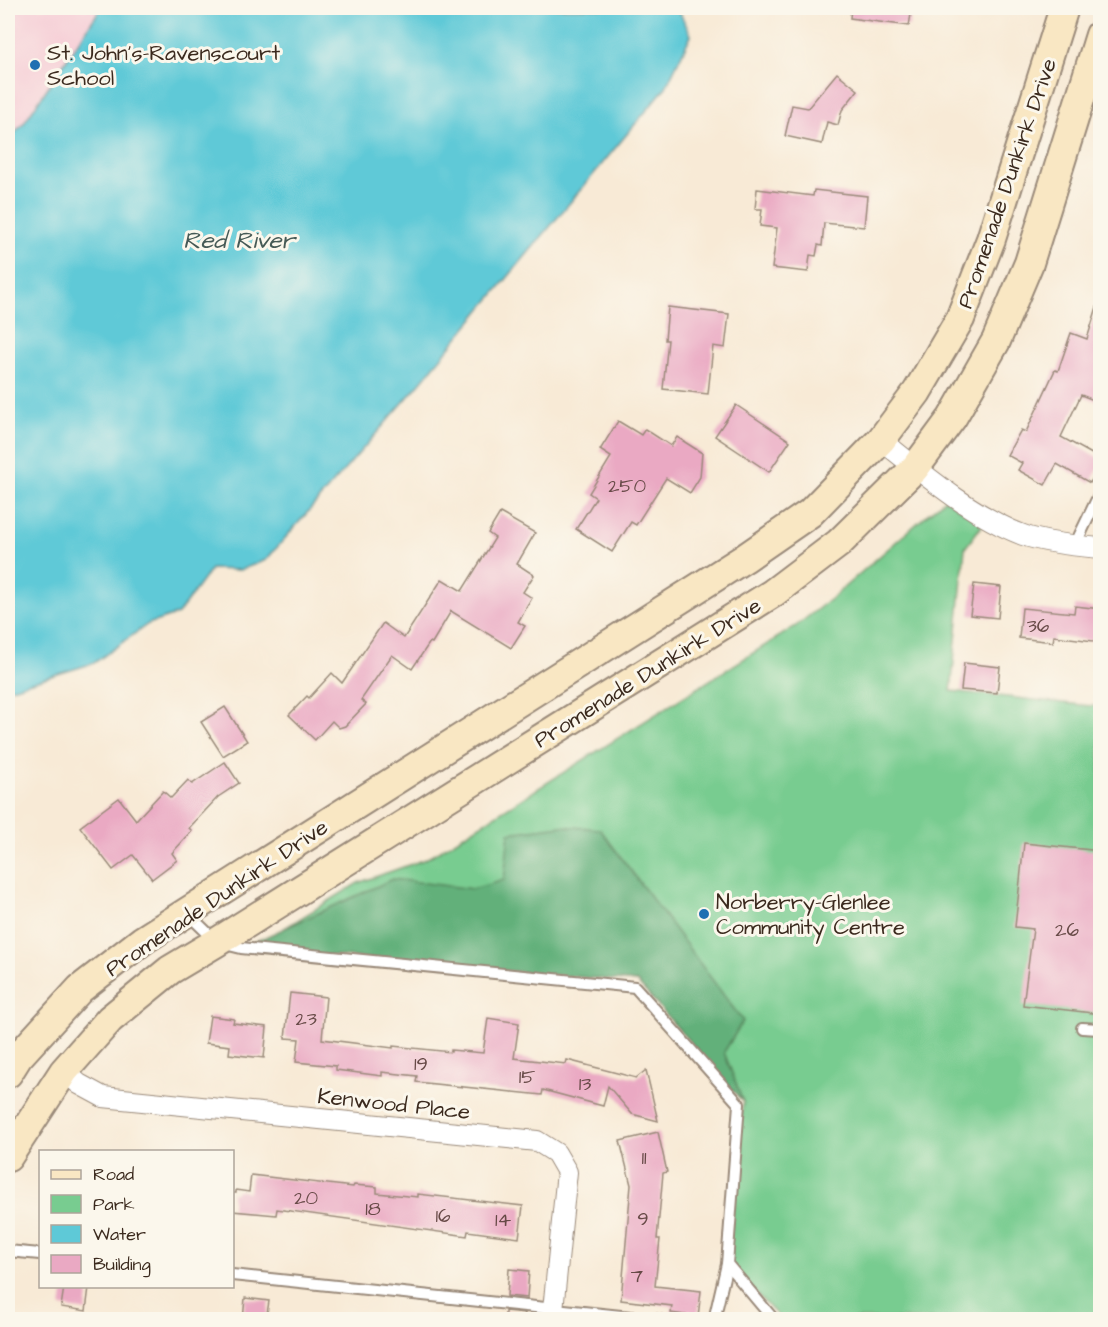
<svg xmlns="http://www.w3.org/2000/svg" width="1108" height="1327" viewBox="0 0 1108 1327" font-family="'Architects Daughter',sans-serif">
  <style>
    .built { fill: #f6cfd7 }
    .green { fill: #78cc90; stroke: #5a7b57; stroke-width: 1.5 }
    .forest { fill: #62b07a; stroke: #4e6d4c; stroke-width: 1.5 }
    .water { fill: #5ec9d7; stroke: #4c7a7a; stroke-width: 1.5 }
    .building { fill: #eaa9c3 }
    .lines { fill: none; stroke-linecap: round; stroke-linejoin: round }
    .service-casing { stroke: #9a8a7a; stroke-width: 14 }
    .minor-casing { stroke: #9a8a7a; stroke-width: 22 }
    .secondary-casing { stroke: #9a8a7a; stroke-width: 32 }
    .service { stroke: #fff; stroke-width: 10 }
    .minor { stroke: #fff; stroke-width: 20 }
    .secondary { stroke: #f9e7c3; stroke-width: 28 }
    .poi-dot { fill: #1f6fb2; stroke: #fbf7ec; stroke-width: 2 }
    .labels { text-anchor: middle; stroke-width: 6; stroke-linejoin: round; paint-order: stroke }
    .number-label { font-size: 20px; fill: #674a47 }
    .poi-label { font-size: 22px; fill: #3b2a1e; stroke: #fbf7ec; text-anchor: start }
    .street-label { font-size: 22px; fill: #3b2a1e; stroke: #fbf7ec }
    .water-label { font-size: 24px; font-style: italic; fill: #465a56; stroke: #fbf7ec }
  </style>
  <rect width="100%" height="100%" fill="#fbf7ec"/>
  <filter id="ink" filterUnits="userSpaceOnUse"><feTurbulence type="fractalNoise" baseFrequency=".0167" numOctaves="2"/><feDisplacementMap in="SourceGraphic" scale="12" xChannelSelector="R" yChannelSelector="G"/><feConvolveMatrix kernelMatrix="1 2 1 2 8 2 1 2 1" color-interpolation-filters="sRGB"/></filter>
  <filter id="wash" filterUnits="userSpaceOnUse"><feTurbulence type="fractalNoise" baseFrequency=".008" numOctaves="4" result="noise"/><feDisplacementMap in="SourceGraphic" scale="24" xChannelSelector="R" yChannelSelector="G"/><feGaussianBlur stdDeviation="1.35" result="paint"/><feColorMatrix in="noise" values="0 0 0 0 0 0 0 0 0 0 0 0 0 0 0 0 0 1.4 0 .05"/><feComposite in="paint" operator="in"/></filter>
  <g filter="url(#wash)">
    <rect width="100%" height="100%" fill="#f8ead6"/>
    <polygon class="built" points="8,8 101,8 24,123 8,140"/>
    <polygon class="green" points="945,499 983,524 965,548 951,691 1100,707 1100,1319 781,1319 727,1264 743,1102 637,982 257,945 358,883 426,859 796,626 833,597"/>
    <polygon class="forest" points="561,826 600,829 743,1021 724,1052 743,1102 637,982 241,948 393,879 473,889 504,880 509,833"/>
    <polygon class="water" points="101,8 685,8 680,13 691,35 666,87 415,389 266,560 240,570 211,569 178,614 148,624 94,663 8,689 8,140 24,123"/>
    <g id="blocks">
      <g class="building">
        <polygon points="851,8 912,8 909,26 850,18"/>
        <polygon points="837,73 858,90 842,110 838,125 827,122 822,144 785,136 792,105 808,108"/>
        <polygon points="757,189 813,196 814,190 867,196 864,227 824,223 822,246 818,245 816,256 810,255 808,272 772,268 777,228 760,226 762,209 755,209"/>
        <polygon points="668,307 729,314 725,348 713,346 708,394 663,389 668,340 665,340"/>
        <polygon points="1097,307 1101,307 1101,403 1081,395 1061,437 1101,459 1101,465 1090,483 1057,464 1045,485 1018,470 1022,463 1007,455 1021,430 1026,432 1055,370 1058,371 1071,333 1087,339"/>
        <polygon points="736,405 790,441 769,472 715,436"/>
        <polygon points="618,421 641,435 645,429 671,446 677,437 702,453 700,477 690,493 666,478 636,525 631,522 612,552 576,529 596,498 589,493 611,457 600,450"/>
        <polygon points="500,513 535,533 517,564 534,575 523,592 532,598 518,622 525,626 511,648 451,611 432,643 430,642 412,669 392,655 361,700 366,704 345,726 339,728 332,721 315,740 289,715 307,696 309,698 332,673 342,683 383,623 404,638 442,579 462,591 495,538 488,533"/>
        <polygon points="974,584 1001,587 998,618 970,615"/>
        <polygon points="1075,606 1101,609 1101,642 1054,636 1053,642 1019,638 1022,608 1074,613"/>
        <polygon points="964,663 1000,667 997,693 961,690"/>
        <polygon points="225,707 247,741 223,756 201,722"/>
        <polygon points="225,762 239,783 218,797 189,828 192,831 172,853 177,860 152,879 133,855 113,870 80,827 119,798 136,820 163,791 171,798 188,780 192,784"/>
        <polygon points="1024,843 1101,851 1101,1014 1023,1005 1033,929 1015,927"/>
        <polygon points="290,993 326,997 322,1039 393,1048 393,1046 451,1052 451,1050 483,1053 488,1018 519,1023 514,1058 566,1064 567,1060 636,1078 646,1070 658,1121 632,1114 608,1086 603,1106 543,1090 542,1095 416,1082 417,1076 382,1072 382,1076 336,1070 336,1066 296,1062 299,1039 285,1038"/>
        <polygon points="210,1016 234,1019 233,1023 267,1027 264,1058 229,1054 230,1046 206,1043"/>
        <polygon points="658,1132 667,1172 663,1173 657,1239 660,1239 655,1286 701,1291 698,1317 671,1313 672,1306 621,1300 631,1185 620,1141"/>
        <polygon points="251,1175 353,1187 354,1185 377,1187 377,1193 418,1197 418,1194 523,1206 519,1238 468,1231 467,1236 277,1209 276,1215 232,1211 232,1193 236,1193 236,1190 249,1192"/>
        <polygon points="509,1269 529,1271 527,1298 507,1296"/>
        <polygon points="64,1287 89,1287 86,1311 61,1307"/>
        <polygon points="245,1298 269,1301 266,1320 243,1320"/>
        <polygon points="505,1311 525,1313 524,1320 505,1320"/>
      </g>
    </g>
  </g>
  <g filter="url(#ink)">
    <use href="#blocks" fill-opacity="0" stroke="#9a8a7a" stroke-width="1.5"/>
    <g class="lines">
      <g class="service-casing">
        <g id="service">
          <polyline points="1075,545 1100,493"/>
          <polyline points="187,913 217,942 241,948 635,987 739,1104 727,1264 714,1320"/>
          <polyline points="1082,1028 1100,1029"/>
          <polyline points="8,1251 40,1254"/>
          <polyline points="727,1264 774,1320"/>
          <polyline points="232,1275 659,1320"/>
        </g>
      </g>
      <g class="minor-casing">
        <g id="minor">
          <path d="M881,440C922,473 974,517 1023,535C1045,543 1077,546 1100,548"/>
          <polyline points="64,1071 79,1084 103,1097 537,1141 556,1153 567,1172 552,1320"/>
        </g>
      </g>
      <g class="secondary-casing">
        <g id="secondary">
          <polyline points="8,1073 18,1057 80,989 143,940 745,558 810,513 881,440 917,392 960,319 991,239 1064,8"/>
          <polyline points="8,1157 64,1071 110,1019 170,970 217,942 773,593 839,543 915,468 952,418 996,341 1029,263 1100,35"/>
        </g>
      </g>
      <use href="#service" class="service"/>
      <use href="#minor" class="minor"/>
      <use href="#secondary" class="secondary"/>
    </g>
  </g>
  <g class="poi-dot">
    <circle cx="35" cy="65" r="6"/>
    <circle cx="704" cy="914" r="6"/>
  </g>
  <g class="labels">
    <g class="number-label">
      <text x="627" y="492">250</text>
      <text x="1038" y="632">36</text>
      <text x="1067" y="936">26</text>
      <text x="306" y="1025">23</text>
      <text x="421" y="1070">19</text>
      <text x="527" y="1083">15</text>
      <text x="585" y="1090">13</text>
      <text x="644" y="1164">11</text>
      <text x="306" y="1204">20</text>
      <text x="373" y="1215">18</text>
      <text x="443" y="1222">16</text>
      <text x="643" y="1225">9</text>
      <text x="503" y="1226">14</text>
      <text x="637" y="1282">7</text>
    </g>
    <g class="poi-label">
      <text x="47" y="60">St. John's-Ravenscourt<tspan x="47" dy="25">School</tspan></text>
      <text x="716" y="909">Norberry-Glenlee<tspan x="716" dy="25">Community Centre</tspan></text>
    </g>
    <g class="street-label">
      <text transform="translate(1006 183) rotate(-71)" y="8">Promenade Dunkirk Drive</text>
      <text transform="translate(647 672) rotate(-32)" y="8">Promenade Dunkirk Drive</text>
      <text transform="translate(216 897) rotate(-34)" y="8">Promenade Dunkirk Drive</text>
      <text transform="translate(394 1103) rotate(6)" y="8">Kenwood Place</text>
    </g>
    <g class="water-label">
      <text x="239" y="248">Red River</text>
    </g>
  </g>
  <rect width="1108" height="1327" fill="none" stroke="#fbf7ec" stroke-width="30"/>
  <rect x="39" y="1150" width="195" height="138" fill="#fbf7ec" stroke="#aea59a" stroke-width="1.5"/>
  <rect x="51" y="1170" width="30" height="9" fill="#f9e7c3" stroke="#aea59a" stroke-width="1.5"/>
  <text x="93" y="1180" font-size="18" fill="#3b2a1e">Road</text>
  <rect x="51" y="1195" width="30" height="18" fill="#78cc90" stroke="#aea59a" stroke-width="1.5"/>
  <text x="93" y="1210" font-size="18" fill="#3b2a1e">Park</text>
  <rect x="51" y="1225" width="30" height="18" fill="#5ec9d7" stroke="#aea59a" stroke-width="1.5"/>
  <text x="93" y="1240" font-size="18" fill="#3b2a1e">Water</text>
  <rect x="51" y="1255" width="30" height="18" fill="#eaa9c3" stroke="#aea59a" stroke-width="1.5"/>
  <text x="93" y="1270" font-size="18" fill="#3b2a1e">Building</text>
</svg>
